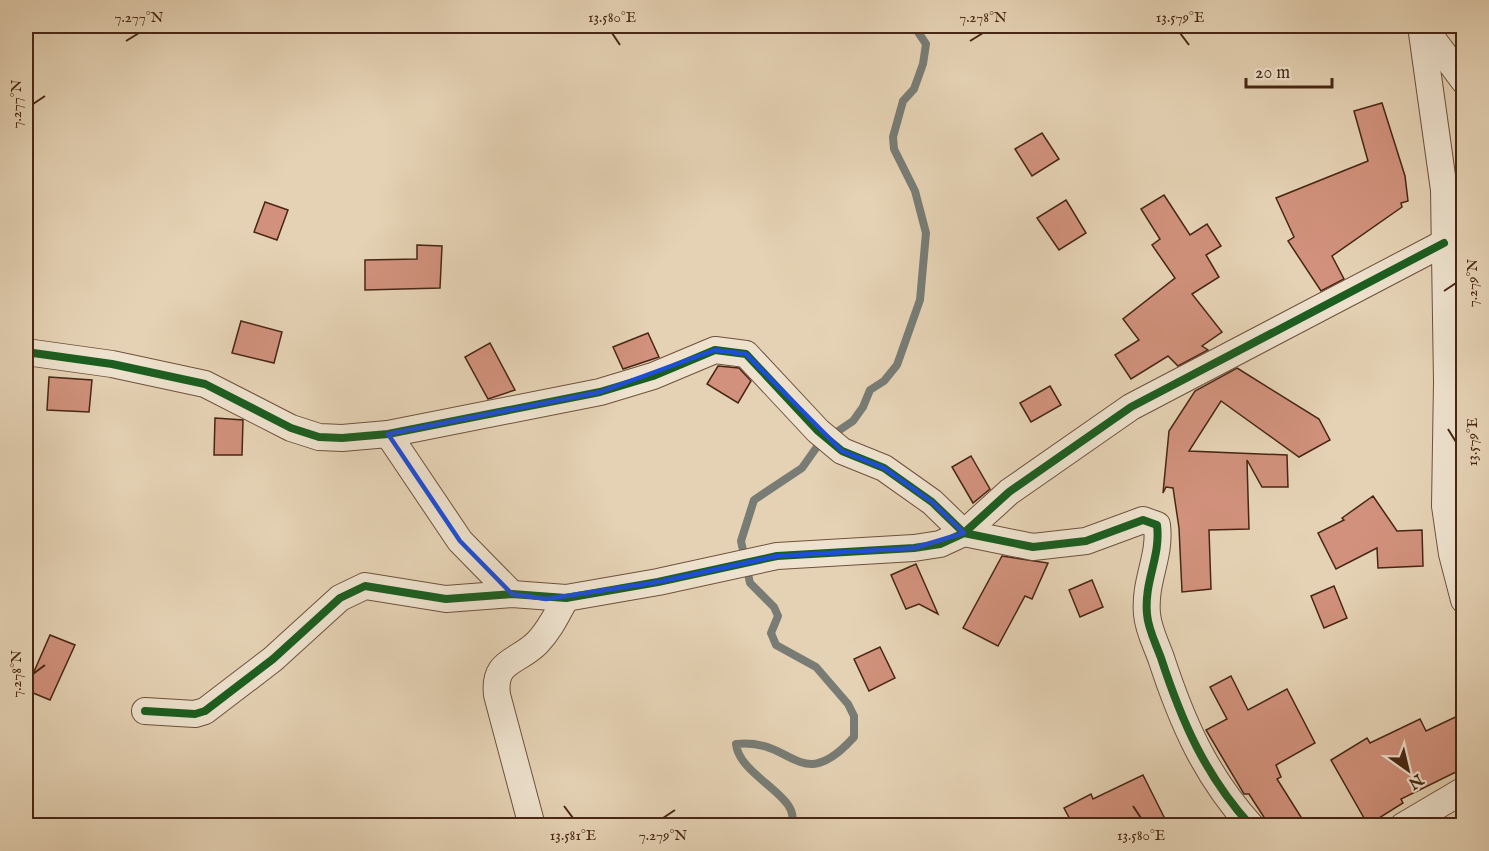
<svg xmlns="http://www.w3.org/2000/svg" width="1489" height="851" viewBox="0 0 1489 851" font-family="'IM FELL English',serif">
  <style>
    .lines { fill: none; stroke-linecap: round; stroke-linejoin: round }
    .stream { stroke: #787c75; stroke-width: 8 }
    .building { fill: #d1917c; stroke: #482614; stroke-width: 1.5 }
    .minor-casing { stroke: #6f513c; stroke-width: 28 }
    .minor { stroke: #eee2ce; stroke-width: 26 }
    .cycleway-casing { stroke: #eee2ce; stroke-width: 11 }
    .cycleway { stroke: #1b5e20; stroke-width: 8 }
    .marked { fill: none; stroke: #1d4ed8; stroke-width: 4.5; stroke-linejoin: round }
    .ticks { fill: none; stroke: #482614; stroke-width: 2 }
    .neatline { fill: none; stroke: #482614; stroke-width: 2 }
    .ticks-label { font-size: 15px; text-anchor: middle; fill: #482614 }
  </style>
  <rect width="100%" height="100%" fill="#e5d2b4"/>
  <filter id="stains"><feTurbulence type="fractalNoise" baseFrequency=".00333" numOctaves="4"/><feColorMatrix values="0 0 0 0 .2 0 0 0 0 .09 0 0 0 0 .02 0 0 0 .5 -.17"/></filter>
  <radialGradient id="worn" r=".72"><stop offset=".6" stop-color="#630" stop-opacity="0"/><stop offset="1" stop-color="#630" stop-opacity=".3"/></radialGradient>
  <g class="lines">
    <path class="stream" d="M790,826C806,798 739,777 736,744C793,737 800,797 854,737V716L848,704L816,667L776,645L771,633L778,616L774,607L750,583L741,541L754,500L802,468L819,444L853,421L863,407L870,390L884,381L897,365L920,300L926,233L915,191L894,149L893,137L903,101L914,89L923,64L926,44L914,26"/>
  </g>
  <g class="building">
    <polygon points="1382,103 1405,176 1408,201 1401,203 1402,207 1332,256 1344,279 1321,291 1288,241 1294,237 1276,198 1368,161 1354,111"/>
    <polygon points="1042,133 1059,159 1032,176 1015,149"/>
    <polygon points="1164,195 1190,235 1207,224 1221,246 1206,255 1219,277 1192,294 1222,332 1202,346 1208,350 1178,366 1168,356 1131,379 1115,355 1139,340 1123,319 1175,278 1152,245 1160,239 1141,209"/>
    <polygon points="1066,200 1086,233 1059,250 1037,218"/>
    <polygon points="265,202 288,210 277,240 254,232"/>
    <polygon points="417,245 442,246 440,288 365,290 365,260 417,259"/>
    <polygon points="241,321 282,332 274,363 232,353"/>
    <polygon points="648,333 659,357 623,369 613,347"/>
    <polygon points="490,343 515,390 488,399 465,357"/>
    <polygon points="718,366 739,368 751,381 738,403 707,384"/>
    <polygon points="1237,368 1319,419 1330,440 1299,457 1221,401 1189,451 1287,455 1288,487 1262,487 1247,460 1249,529 1209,530 1211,589 1182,592 1179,528 1173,488 1166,487 1163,493 1169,431 1195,391"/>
    <polygon points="49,377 92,380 89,412 47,410"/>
    <polygon points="1050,386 1061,405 1031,422 1020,403"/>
    <polygon points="215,418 243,420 242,455 214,455"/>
    <polygon points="971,456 990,489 973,503 952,467"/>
    <polygon points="1373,496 1397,531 1422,530 1423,566 1378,568 1377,548 1336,569 1318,533 1344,520 1342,518"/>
    <polygon points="1002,556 1048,563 1032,599 1025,596 998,646 963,628"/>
    <polygon points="916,564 938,614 919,604 906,609 891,575"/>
    <polygon points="1092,580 1103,607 1080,617 1069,590"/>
    <polygon points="1334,586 1347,618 1324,628 1311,596"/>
    <polygon points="50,635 75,645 50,700 26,690"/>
    <polygon points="880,647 895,678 869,691 854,659"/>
    <polygon points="1231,676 1248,710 1287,689 1315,743 1276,765 1281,777 1277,779 1306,825 1269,825 1249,794 1244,794 1206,730 1227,719 1210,687"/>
    <polygon points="1464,713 1464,768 1401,799 1403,803 1368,825 1331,760 1367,738 1370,743 1420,719 1426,731"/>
    <polygon points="1143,775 1168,825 1073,825 1064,808 1091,794 1093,799"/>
  </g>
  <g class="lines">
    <g class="minor-casing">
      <g id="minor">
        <polyline points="1421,26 1444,190 1447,382 1445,506 1452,554 1464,600"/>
        <polyline points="1423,26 1464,81"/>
        <path d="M26,352L112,364L205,384L291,428L319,437L342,438L388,434L600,392L653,376L715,350L746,354L818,431L842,451L884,468L932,502L964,533L1033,547L1086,541L1143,520L1157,525C1161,557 1144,580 1147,614C1148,629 1156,644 1161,658C1182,722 1205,775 1251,826"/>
        <polyline points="388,434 460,541 512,594"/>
        <polyline points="145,711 195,714 205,711 273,659 340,598 365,586 446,599 512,594 566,598 658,582 777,556 914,548 940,544 964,533 1009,492 1131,407 1444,243"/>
        <path d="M532,826L497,695C493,660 517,663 537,643C550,630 557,614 566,598"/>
        <polyline points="1403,826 1464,790"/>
      </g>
    </g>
    <use href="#minor" class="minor"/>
    <g class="cycleway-casing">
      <g id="cycleway">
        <path d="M26,352L112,364L205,384L291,428L319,437L342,438L388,434L600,392L653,376L715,350L746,354L818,431L842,451L884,468L932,502L964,533L1033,547L1086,541L1143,520L1157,525C1161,557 1144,580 1147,614C1148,629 1156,644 1161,658C1182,722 1205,775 1251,826"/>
        <polyline points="145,711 195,714 205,711 273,659 340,598 365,586 446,599 512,594 566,598 658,582 777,556 914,548 940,544 964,533 1009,492 1131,407 1444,243"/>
      </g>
    </g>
    <use href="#cycleway" class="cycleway"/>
  </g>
  <path class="marked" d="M715,350L746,354L842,451L884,468L932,502L964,533L914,548L777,556L658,582L546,599L512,594L460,541L388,434L600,392Z"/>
  <path class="ticks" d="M612,33L620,45M1180,33L1189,45M126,41L139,33M970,41L983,33M33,104L45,96M1444,291L1456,283M1448,429L1456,442M33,674L45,665M564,806L573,818M1133,806L1141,818M663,818L675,810"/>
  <rect width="1489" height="851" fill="none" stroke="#e5d2b4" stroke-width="66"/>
  <g transform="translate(1408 770) rotate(146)" stroke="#eee2ce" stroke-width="4.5" paint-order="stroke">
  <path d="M0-4.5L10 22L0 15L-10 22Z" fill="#482614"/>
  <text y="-9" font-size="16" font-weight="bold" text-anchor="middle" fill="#482614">N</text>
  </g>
  <path d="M1246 78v9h86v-9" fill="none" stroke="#482614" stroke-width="3"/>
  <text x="1255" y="78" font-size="18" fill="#482614" stroke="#eee2ce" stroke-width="4.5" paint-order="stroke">20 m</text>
  <rect x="33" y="33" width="1423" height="785" class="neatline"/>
  <g class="ticks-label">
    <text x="139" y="22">7.277°N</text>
    <text x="612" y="22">13.580°E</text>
    <text x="983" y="22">7.278°N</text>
    <text x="1180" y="22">13.579°E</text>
    <text transform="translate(16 104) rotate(-90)" y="5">7.277°N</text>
    <text transform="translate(1472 283) rotate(-90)" y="5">7.279°N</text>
    <text transform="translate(1472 442) rotate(-90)" y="5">13.579°E</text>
    <text transform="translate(16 674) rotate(-90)" y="5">7.278°N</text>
    <text x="573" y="840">13.581°E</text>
    <text x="663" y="840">7.279°N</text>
    <text x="1141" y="840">13.580°E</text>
  </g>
  <rect width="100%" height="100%" filter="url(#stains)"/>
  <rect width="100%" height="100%" fill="url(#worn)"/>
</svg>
